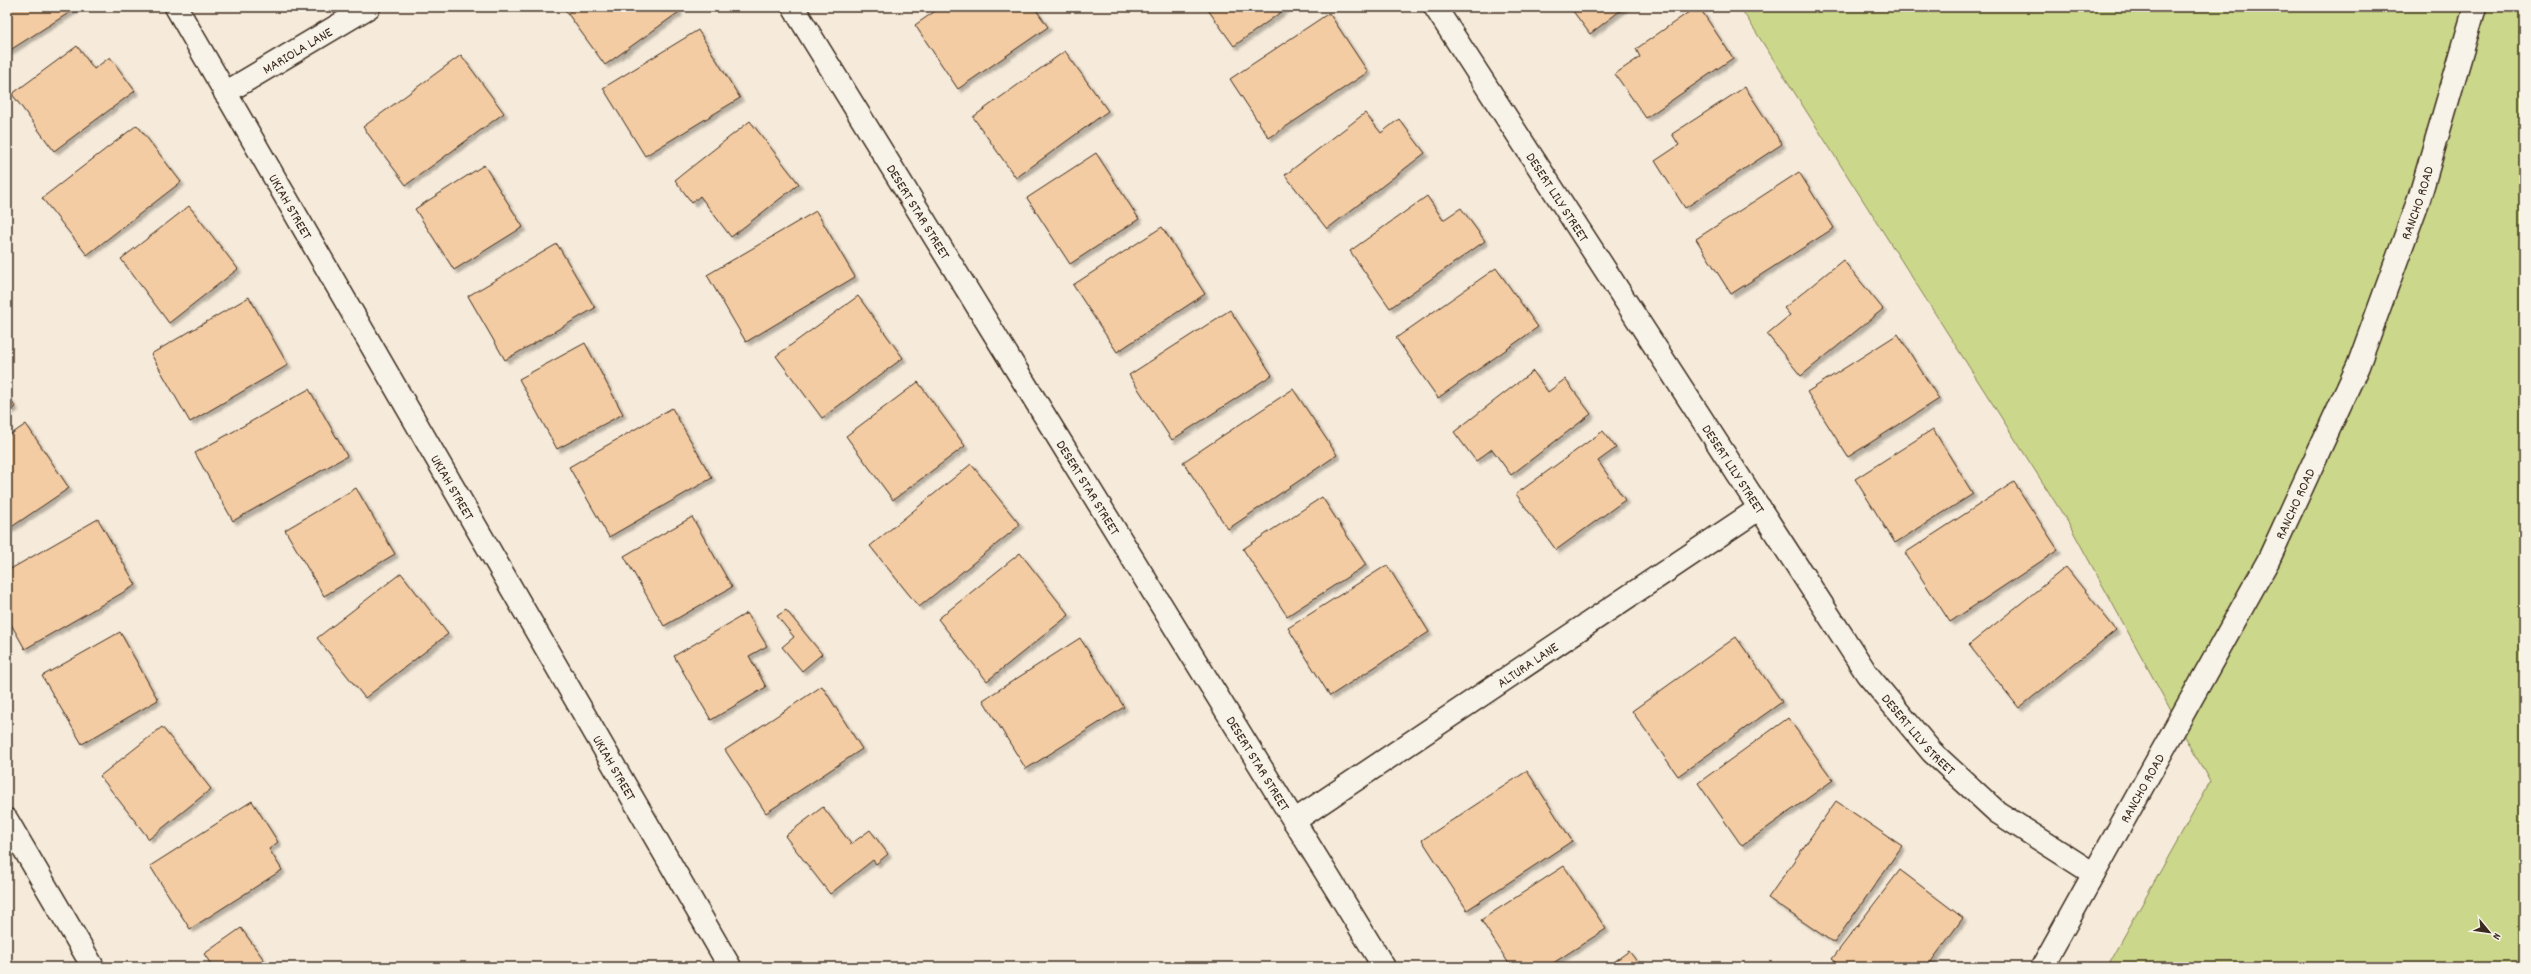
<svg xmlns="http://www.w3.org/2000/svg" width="2531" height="974" viewBox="0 0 2531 974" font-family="Dekko,sans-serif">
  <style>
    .green { fill: #cbd78a; stroke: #838054 }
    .building { fill: #f4cca3; stroke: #3b2a1e; filter: url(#shadow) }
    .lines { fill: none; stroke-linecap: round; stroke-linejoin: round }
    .minor-casing { stroke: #3b2a1e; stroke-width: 25 }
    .minor { stroke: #f7f3e8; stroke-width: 22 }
    .labels { text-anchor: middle; stroke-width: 3.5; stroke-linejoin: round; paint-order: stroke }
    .street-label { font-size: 14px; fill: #3b2a1e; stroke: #f7f3e8 }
  </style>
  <defs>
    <filter id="shadow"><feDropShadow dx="3.5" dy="3.5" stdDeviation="1" flood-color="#0004"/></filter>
  </defs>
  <rect width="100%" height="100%" fill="#f6ebda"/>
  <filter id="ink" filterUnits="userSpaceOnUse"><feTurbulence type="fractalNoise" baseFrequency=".025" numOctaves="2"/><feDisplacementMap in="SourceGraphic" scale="8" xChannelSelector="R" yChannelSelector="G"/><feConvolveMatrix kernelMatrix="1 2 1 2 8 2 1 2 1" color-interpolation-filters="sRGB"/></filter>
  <g filter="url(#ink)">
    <polygon class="green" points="1740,7 2524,7 2524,967 2107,967 2210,782 2069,524"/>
    <g class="building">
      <polygon points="7,7 78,7 7,52"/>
      <polygon points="563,7 676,7 679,12 605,65"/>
      <polygon points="941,7 1034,7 1048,27 958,89 915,25"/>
      <polygon points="1206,7 1288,7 1234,46"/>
      <polygon points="1570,7 1625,7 1590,34"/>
      <polygon points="1696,7 1699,7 1733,58 1646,118 1615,74 1640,57 1636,49"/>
      <polygon points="1329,13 1368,72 1269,138 1230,79"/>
      <polygon points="698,30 740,98 645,156 603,88"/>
      <polygon points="77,46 94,69 110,57 135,91 54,151 12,94"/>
      <polygon points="1065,51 1108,111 1016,178 973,117"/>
      <polygon points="461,55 504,113 406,185 363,127"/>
      <polygon points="1745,87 1782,144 1685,208 1655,161 1679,145 1672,134"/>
      <polygon points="1365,113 1381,133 1399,119 1425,153 1327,229 1285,175"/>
      <polygon points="750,121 799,184 731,237 700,196 692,203 675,180"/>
      <polygon points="137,125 181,182 87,255 42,198"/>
      <polygon points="1096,153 1139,219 1070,264 1027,198"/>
      <polygon points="484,165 523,227 454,270 415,209"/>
      <polygon points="1799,172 1834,228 1731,294 1696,239"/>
      <polygon points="1427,196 1443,220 1461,208 1485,241 1390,308 1350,251"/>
      <polygon points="189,206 238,269 169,323 121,259"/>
      <polygon points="816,211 855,277 746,342 707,275"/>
      <polygon points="1162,227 1205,294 1117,352 1073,285"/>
      <polygon points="557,244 595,308 505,360 468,296"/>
      <polygon points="1843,260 1883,309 1801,376 1767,334 1790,315 1784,308"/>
      <polygon points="1496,268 1538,327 1438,398 1396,338"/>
      <polygon points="858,296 903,358 822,418 776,356"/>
      <polygon points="249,297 288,365 190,422 151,354"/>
      <polygon points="1230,310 1272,375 1172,440 1129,375"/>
      <polygon points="1898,334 1939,399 1848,457 1807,392"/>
      <polygon points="585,343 623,414 557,449 519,379"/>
      <polygon points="1533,371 1548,392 1565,379 1591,414 1511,475 1492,449 1476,461 1454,432"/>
      <polygon points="918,382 965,446 893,500 846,436"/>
      <polygon points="309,389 347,456 233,521 195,453"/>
      <polygon points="1293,389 1337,455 1228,529 1183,462"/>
      <polygon points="7,395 15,407 7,412"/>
      <polygon points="672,408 712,478 609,537 569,467"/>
      <polygon points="26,424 69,488 7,530 7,437"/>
      <polygon points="1933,429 1973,494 1895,543 1855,479"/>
      <polygon points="1603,431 1616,448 1598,461 1625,500 1556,550 1516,494"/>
      <polygon points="971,464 1020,525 919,607 870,546"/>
      <polygon points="2014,482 2058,550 1950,622 1905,553"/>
      <polygon points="356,488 395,554 324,596 285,530"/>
      <polygon points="1322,497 1366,565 1287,616 1243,549"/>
      <polygon points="692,517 732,587 664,626 624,556"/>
      <polygon points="98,519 136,585 25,649 7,617 7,571"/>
      <polygon points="1020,553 1069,615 987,681 938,619"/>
      <polygon points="1387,565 1429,632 1330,696 1288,628"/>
      <polygon points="2066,567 2116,630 2019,708 1969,645"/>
      <polygon points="401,573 448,634 365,698 317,638"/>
      <polygon points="786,610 822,654 802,671 782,647 794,637 777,616"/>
      <polygon points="747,613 767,646 749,656 766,687 711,720 674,656"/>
      <polygon points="120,632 158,700 82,744 42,676"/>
      <polygon points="1736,637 1782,702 1678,776 1632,711"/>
      <polygon points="1080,638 1124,707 1026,769 983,700"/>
      <polygon points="822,686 862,749 766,813 725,750"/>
      <polygon points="1788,718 1833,780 1742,846 1698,783"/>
      <polygon points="162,727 211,789 149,839 100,776"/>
      <polygon points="1527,771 1572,841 1467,910 1422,840"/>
      <polygon points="252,801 278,842 269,849 282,870 190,929 150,866"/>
      <polygon points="1836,801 1902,846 1834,943 1768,898"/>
      <polygon points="823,807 851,844 870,830 888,854 876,864 873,860 830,894 785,836"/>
      <polygon points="1564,866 1606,929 1547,967 1511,967 1481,920"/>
      <polygon points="1900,870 1963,918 1927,967 1843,967 1832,959"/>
      <polygon points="241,928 269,967 213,967 204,954"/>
      <polygon points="1629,951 1641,967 1607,967"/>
    </g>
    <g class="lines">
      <g class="minor-casing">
        <g id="minor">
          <path id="s1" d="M176,7L730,967"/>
          <path id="s2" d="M793,7L1384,967"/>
          <path id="s3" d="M1435,7L1867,674L1932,752L1997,812L2094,874"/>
          <path id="s4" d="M225,93L369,7"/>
          <polyline points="7,820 93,967"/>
          <path id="s5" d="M1294,821L1760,508"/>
          <path id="s6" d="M2042,967L2268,561L2358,366L2419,199L2475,7"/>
        </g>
      </g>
      <use href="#minor" class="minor"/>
    </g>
  </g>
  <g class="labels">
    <g class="street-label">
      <text dy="5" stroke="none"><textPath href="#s4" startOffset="84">MARIOLA LANE</textPath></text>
      <text dy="5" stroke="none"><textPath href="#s3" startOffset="226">DESERT LILY STREET</textPath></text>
      <text dy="5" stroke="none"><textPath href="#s6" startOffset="853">RANCHO ROAD</textPath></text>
      <text dy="5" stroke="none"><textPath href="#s1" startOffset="230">UKIAH STREET</textPath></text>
      <text dy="5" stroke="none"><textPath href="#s2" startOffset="240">DESERT STAR STREET</textPath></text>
      <text dy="5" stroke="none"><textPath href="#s3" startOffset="550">DESERT LILY STREET</textPath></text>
      <text dy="5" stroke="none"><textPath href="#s1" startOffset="554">UKIAH STREET</textPath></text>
      <text dy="5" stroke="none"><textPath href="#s2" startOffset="564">DESERT STAR STREET</textPath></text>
      <text dy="5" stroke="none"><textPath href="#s6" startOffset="528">RANCHO ROAD</textPath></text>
      <text dy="5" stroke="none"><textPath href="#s5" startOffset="281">ALTURA LANE</textPath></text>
      <text dy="5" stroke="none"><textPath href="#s3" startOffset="874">DESERT LILY STREET</textPath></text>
      <text dy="5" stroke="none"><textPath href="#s2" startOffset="888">DESERT STAR STREET</textPath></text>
      <text dy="5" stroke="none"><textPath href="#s1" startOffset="878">UKIAH STREET</textPath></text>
      <text dy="5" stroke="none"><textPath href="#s6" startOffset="205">RANCHO ROAD</textPath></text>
    </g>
  </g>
  <rect width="2531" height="974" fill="none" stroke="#f7f3e8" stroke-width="24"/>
  <rect x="12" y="12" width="2507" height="950" fill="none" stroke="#3b2a1e" stroke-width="1.5" filter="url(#ink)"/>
  <g transform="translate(2489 932) rotate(119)" stroke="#f7f3e8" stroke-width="3" paint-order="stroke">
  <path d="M0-3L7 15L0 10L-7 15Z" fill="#3b2a1e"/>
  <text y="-6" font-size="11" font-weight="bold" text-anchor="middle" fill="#3b2a1e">N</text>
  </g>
</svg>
